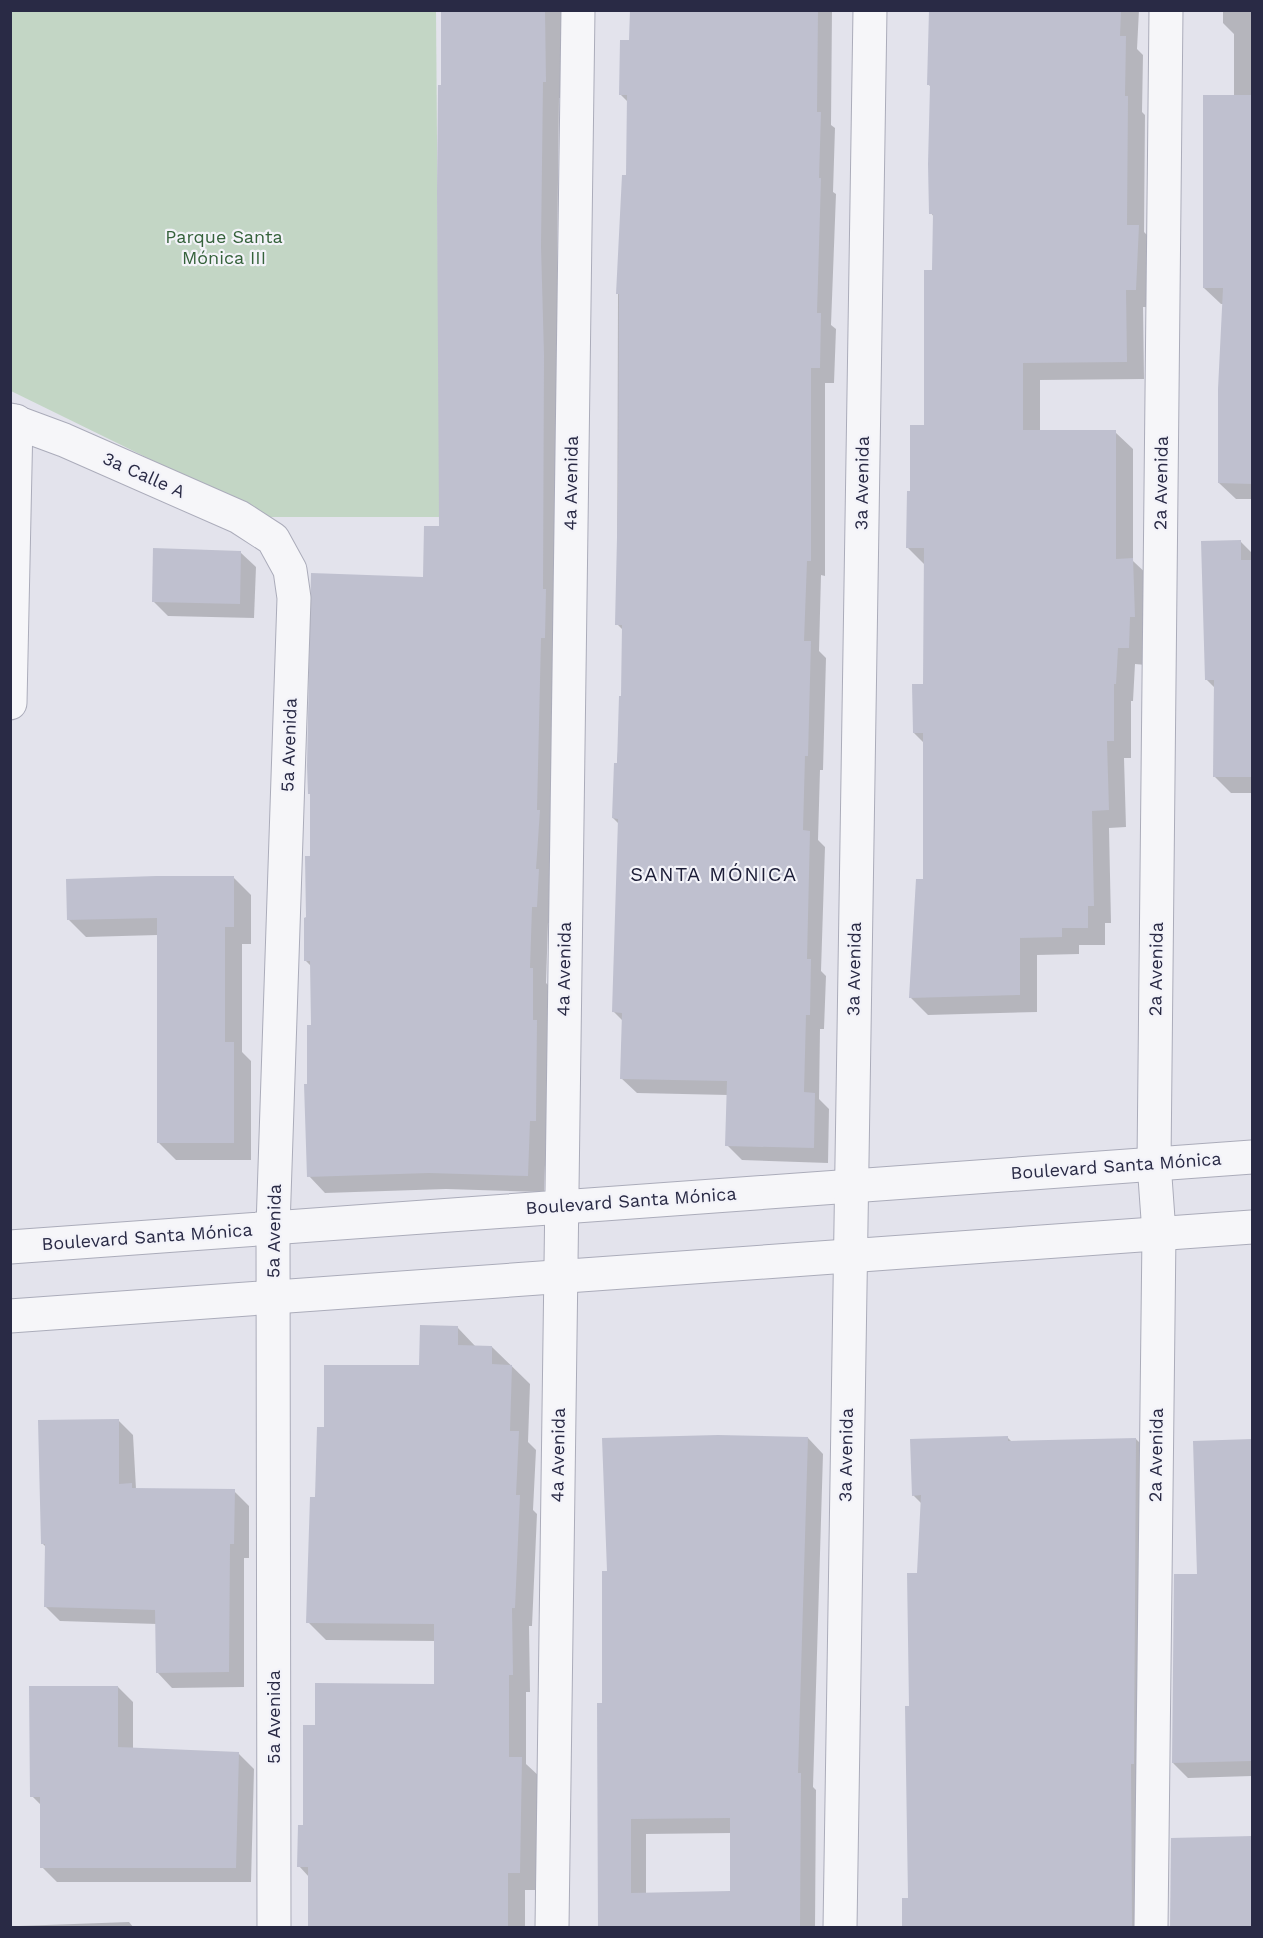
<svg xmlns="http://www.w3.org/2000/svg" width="1263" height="1938" viewBox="0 0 1263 1938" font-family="'Work Sans',sans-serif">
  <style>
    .green { fill: #c3d6c5 }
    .shadow { fill: #0003; fill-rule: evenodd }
    .building { fill: #bfc0cf; fill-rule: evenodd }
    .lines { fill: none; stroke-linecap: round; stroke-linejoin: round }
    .minor-casing { stroke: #abacba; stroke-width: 35 }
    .minor { stroke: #f6f6f9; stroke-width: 33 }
    .labels { text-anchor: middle; stroke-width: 4.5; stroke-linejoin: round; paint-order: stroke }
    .park-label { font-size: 18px; fill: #35623b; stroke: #f3f3f9 }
    .street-label { font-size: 18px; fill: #292a45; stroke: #f3f3f9 }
    .neighbourhood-label { font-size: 20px; letter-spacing: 1.5px; fill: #1b1c36; stroke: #f3f3f9 }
  </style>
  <rect width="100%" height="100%" fill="#e3e3ec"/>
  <polygon class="green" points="10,11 436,11 440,517 268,517 11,391"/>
  <g class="shadow">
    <polygon points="442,10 561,10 562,98 559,98 557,264 560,372 553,923 548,923 546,983 549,986 552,1137 546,1137 544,1192 446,1189 325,1193 309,1176 312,967 305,960 311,858 425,578 440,528"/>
    <polygon points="631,10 832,10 831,125 835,128 833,192 836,194 831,325 836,329 834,383 825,383 825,576 821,575 819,651 826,658 823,770 820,770 818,840 825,847 821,971 826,976 824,1029 820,1029 819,1099 829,1109 828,1163 742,1160 727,1145 728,1095 637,1093 621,1078 623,1021 614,1012 619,824 613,818 622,698 624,631 617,624 618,293 627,177 629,103 620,94 630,42"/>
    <polygon points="930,10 1139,10 1137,49 1143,55 1142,112 1145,115 1144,232 1156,244 1153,307 1143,307 1144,379 1040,380 1040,432 1115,432 1133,449 1133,561 1150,577 1146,665 1135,664 1133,701 1131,701 1131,758 1124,758 1126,827 1109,828 1111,923 1105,923 1105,945 1079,945 1079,954 1037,955 1037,1012 928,1015 911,998 924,881 924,743 914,733 924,685 925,565 907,547 912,493 926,427 933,272 934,217 931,213 932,88 928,84"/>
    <polygon points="1223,10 1252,10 1252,499 1236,499 1219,483 1224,304 1221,304 1204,288 1234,96 1234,34 1223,23"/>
    <polygon points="1241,542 1252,553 1252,793 1231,793 1214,776 1215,688 1206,679"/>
    <polygon points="240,552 256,567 254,618 168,616 153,601"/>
    <polygon points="233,877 251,895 251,944 242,944 242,1052 251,1061 251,1160 176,1160 158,1142 158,935 86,937 68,919"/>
    <polygon points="458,1328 476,1347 492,1347 530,1384 528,1442 536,1450 533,1510 537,1514 532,1626 529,1626 530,1692 526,1692 526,1764 539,1776 538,1890 525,1890 525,1928 310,1928 309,1877 299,1866 317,1727 436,1685 435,1641 326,1640 308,1622 317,1498 325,1428 420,1367"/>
    <polygon points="118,1420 133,1435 136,1489 234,1491 249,1506 249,1558 244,1558 244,1687 172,1688 157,1672 157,1624 60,1621 45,1606 47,1548 42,1543"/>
    <path d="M808,1438L823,1454L813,1787L816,1790L815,1928H600L608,1572ZM732,1833L731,1892L646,1894V1834Z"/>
    <polygon points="1008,1438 1012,1442 1136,1439 1151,1454 1147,1928 904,1928 910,1899 911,1708 922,1504 913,1495"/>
    <polygon points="1252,1441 1252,1776 1188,1778 1173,1763 1198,1575 1194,1442"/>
    <polygon points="118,1687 133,1702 133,1749 239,1754 254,1769 251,1882 57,1882 42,1867 42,1806 32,1796"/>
    <polygon points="1252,1838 1252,1928 1171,1928 1172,1840"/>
    <polygon points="129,1922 134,1928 18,1926"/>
  </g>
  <g class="building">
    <polygon points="441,10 545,10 546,82 543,82 541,246 544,355 543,589 546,589 545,638 541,638 537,810 540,810 536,869 539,869 537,907 532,907 530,968 533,968 533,1020 537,1020 536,1121 530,1121 528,1176 429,1173 307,1177 304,1084 307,1084 307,1025 311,1025 310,961 304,961 304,918 306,917 305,856 310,856 310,794 308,794 307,766 311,573 423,577 424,526 439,526 437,192 438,85 441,85"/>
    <polygon points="630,10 818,10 817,112 821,112 819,178 821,178 817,313 821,313 820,368 811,368 811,561 807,561 804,641 811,641 808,756 805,756 803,830 810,831 807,959 811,959 810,1015 806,1015 804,1092 815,1093 814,1148 725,1146 727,1081 620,1079 622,1013 612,1012 618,819 612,818 614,763 617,763 619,696 621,696 622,625 615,625 618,494 619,294 616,294 622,175 626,175 627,95 619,95 620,40 629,40"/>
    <polygon points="929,10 1121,10 1120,36 1126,36 1125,96 1128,96 1127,225 1139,225 1136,290 1126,290 1127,362 1023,363 1023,430 1116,430 1116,559 1133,558 1135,617 1130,617 1129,648 1118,648 1116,684 1114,684 1114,741 1107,741 1109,810 1092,811 1094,906 1088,906 1088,928 1062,928 1062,937 1020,938 1020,995 909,998 916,879 923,879 923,733 913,733 912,684 923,684 924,548 906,548 907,491 910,491 910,425 924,425 924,270 932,270 933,214 929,214 928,164 930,85 927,85"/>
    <polygon points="1203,95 1252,95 1252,484 1218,483 1218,389 1223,288 1203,288"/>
    <polygon points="1241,540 1241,560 1252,560 1252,777 1213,777 1214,680 1205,680 1201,541"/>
    <polygon points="153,548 241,551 240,604 152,602"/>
    <polygon points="156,876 234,876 234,927 225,927 225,1042 234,1042 234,1143 157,1143 157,918 67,920 66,879"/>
    <polygon points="420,1325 458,1326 458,1345 492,1346 492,1364 512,1365 510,1431 519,1431 516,1495 520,1495 515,1608 512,1608 513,1675 509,1675 509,1757 522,1757 520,1873 508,1873 508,1928 308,1928 308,1867 297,1867 298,1825 303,1825 303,1725 315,1725 315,1683 434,1684 434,1624 306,1623 310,1497 315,1497 317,1427 324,1427 324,1365 419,1365"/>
    <polygon points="119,1419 119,1484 132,1483 132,1488 235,1489 234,1544 230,1544 229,1672 156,1673 155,1610 44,1607 45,1544 41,1544 38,1420"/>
    <path d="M718,1435L808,1437L798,1773H801L800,1928H598L597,1703H602V1571H607L602,1438ZM730,1818V1891L631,1893V1819Z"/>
    <polygon points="1008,1436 1008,1441 1136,1438 1134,1764 1131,1764 1132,1928 902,1928 902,1898 908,1898 905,1706 909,1706 907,1573 917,1573 921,1495 912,1496 910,1439"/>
    <polygon points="1252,1439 1252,1761 1172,1763 1174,1574 1197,1574 1193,1441"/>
    <polygon points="29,1686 118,1686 118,1747 239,1752 236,1868 40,1868 40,1797 30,1797"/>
    <polygon points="1252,1836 1252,1928 1170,1928 1171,1838"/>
  </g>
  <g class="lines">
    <g class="minor-casing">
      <g id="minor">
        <polyline points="10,420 64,440 239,517 273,539 290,570 294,598 273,1227 274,1928"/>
        <polyline points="10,703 16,421"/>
        <polyline points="10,1247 1252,1157"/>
        <polyline points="10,1316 1252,1227"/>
        <polyline points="552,1928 578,10"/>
        <polyline points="840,1928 870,10"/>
        <polyline points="1151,1928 1159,1233 1154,1163 1166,10"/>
      </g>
    </g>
    <use href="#minor" class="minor"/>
  </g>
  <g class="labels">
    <g class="park-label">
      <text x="224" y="243">Parque Santa<tspan x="224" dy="21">Mónica III</tspan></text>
    </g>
    <g class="street-label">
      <text transform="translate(144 475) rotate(24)" y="6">3a Calle A</text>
      <text transform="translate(571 483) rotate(-89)" y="6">4a Avenida</text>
      <text transform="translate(862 483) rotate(-89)" y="6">3a Avenida</text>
      <text transform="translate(1161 483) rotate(-89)" y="6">2a Avenida</text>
      <text transform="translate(289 745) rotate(-88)" y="6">5a Avenida</text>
      <text transform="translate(564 969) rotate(-89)" y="6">4a Avenida</text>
      <text transform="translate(854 969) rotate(-89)" y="6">3a Avenida</text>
      <text transform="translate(1156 969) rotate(-89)" y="6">2a Avenida</text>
      <text transform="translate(1116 1166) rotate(-4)" y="6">Boulevard Santa Mónica</text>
      <text transform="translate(631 1201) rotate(-4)" y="6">Boulevard Santa Mónica</text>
      <text transform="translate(274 1231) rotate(-89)" y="6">5a Avenida</text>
      <text transform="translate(147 1237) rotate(-4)" y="6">Boulevard Santa Mónica</text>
      <text transform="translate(558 1455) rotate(-89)" y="6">4a Avenida</text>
      <text transform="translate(846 1455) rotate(-89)" y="6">3a Avenida</text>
      <text transform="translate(1156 1455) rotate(-89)" y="6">2a Avenida</text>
      <text transform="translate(274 1717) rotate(-90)" y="6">5a Avenida</text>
    </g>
    <g class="neighbourhood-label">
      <text x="714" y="881">SANTA MÓNICA</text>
    </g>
  </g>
  <rect width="1263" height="1938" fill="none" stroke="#292a45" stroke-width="24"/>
</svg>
